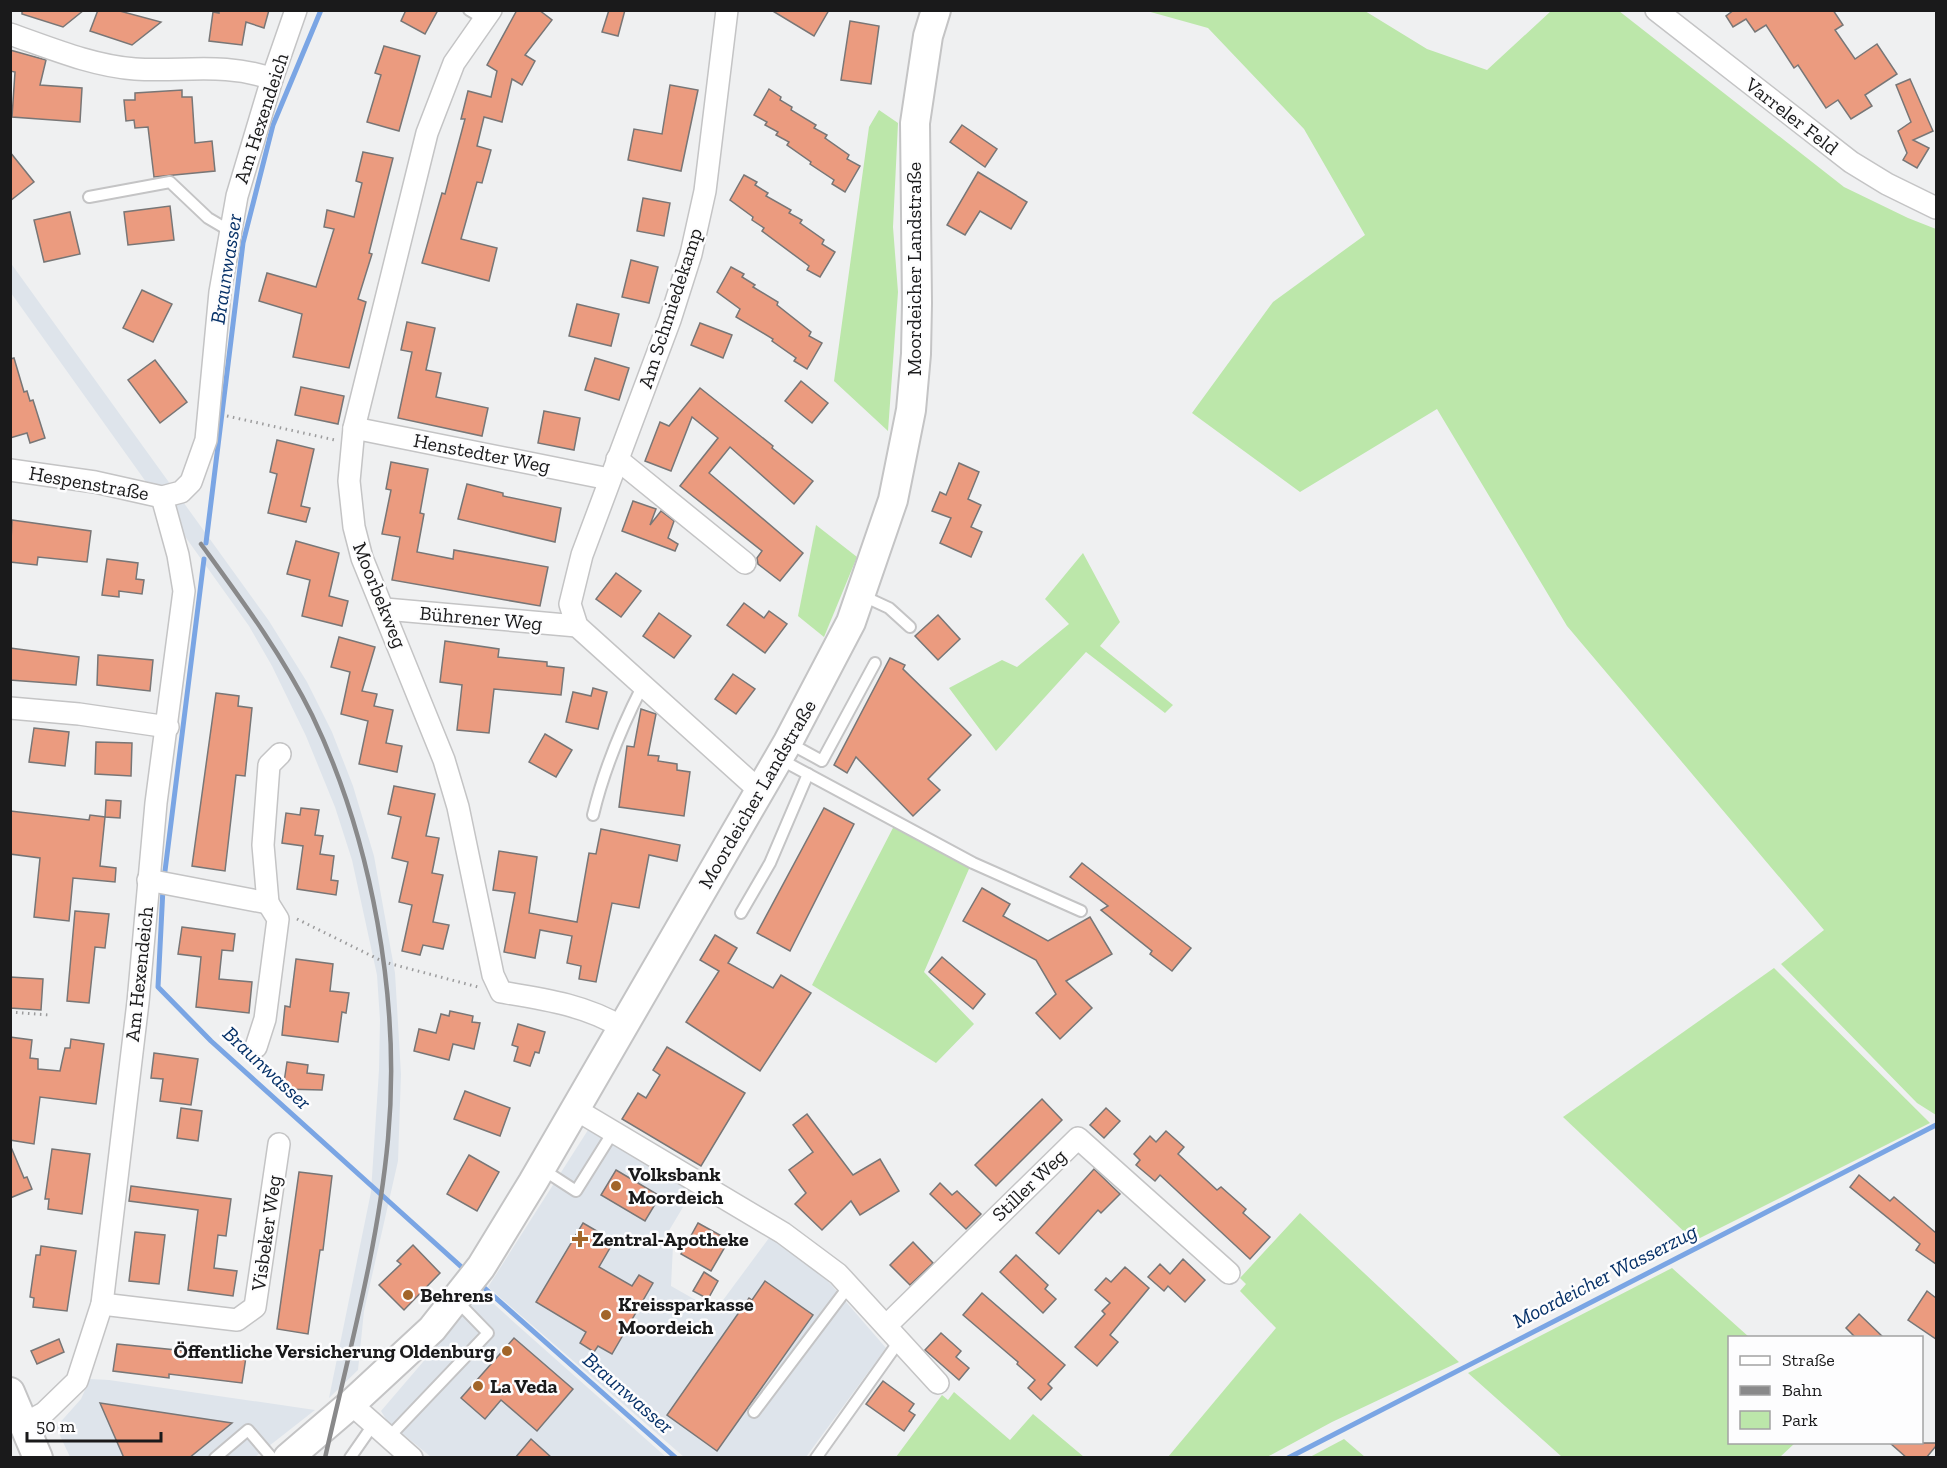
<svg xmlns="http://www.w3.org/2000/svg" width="1947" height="1468" viewBox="0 0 1947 1468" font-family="'Zilla Slab',serif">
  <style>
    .built { fill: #dee4eb }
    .green { fill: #bce7aa }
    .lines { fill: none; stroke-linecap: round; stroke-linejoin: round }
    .stream { stroke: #7aa5e4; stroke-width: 5 }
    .building { fill: #eb9b7f; stroke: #787676; stroke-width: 1.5 }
    .lane-casing { stroke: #c4c4c5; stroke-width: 14 }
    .street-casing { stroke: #c4c4c5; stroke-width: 24 }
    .secondary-casing { stroke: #c4c4c5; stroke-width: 32 }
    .path { stroke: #9c9c9d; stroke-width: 3; stroke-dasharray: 1.5 4.5; stroke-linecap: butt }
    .lane { stroke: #fff; stroke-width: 10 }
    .street { stroke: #fff; stroke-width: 21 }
    .secondary { stroke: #fff; stroke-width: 28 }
    .rail { stroke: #89898a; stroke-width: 4.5 }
    .poi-dot { fill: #a26529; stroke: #fdfdfe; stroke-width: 2 }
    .labels { text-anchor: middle; stroke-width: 5; stroke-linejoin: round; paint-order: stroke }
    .street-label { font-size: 20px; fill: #1a1a1b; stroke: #fdfdfe }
    .poi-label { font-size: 20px; font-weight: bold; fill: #1a1a1b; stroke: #fdfdfe; text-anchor: start }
    .water-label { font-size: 21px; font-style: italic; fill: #063168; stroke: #fdfdfe }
  </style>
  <rect width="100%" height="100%" fill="#eff0f1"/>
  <g class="built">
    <polygon points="10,262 269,621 307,682 332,732 353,786 374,856 395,973 401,1074 398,1161 364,1311 358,1370 329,1398 371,1192 379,1070 380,1020 377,975 352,860 335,807 306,736 272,666 249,626 11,293"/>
    <polygon points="588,1130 692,1192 664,1239 673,1246 671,1286 715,1311 769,1238 791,1250 821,1273 886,1348 806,1457 684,1457 488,1287"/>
    <polygon points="482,1293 516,1324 666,1457 431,1457 387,1421 381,1411"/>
    <polygon points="90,1379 109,1380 315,1410 255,1457 70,1457 56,1427 81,1399"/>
  </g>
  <g class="green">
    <polygon points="1147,11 1365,11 1427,49 1487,70 1551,11 1619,11 1844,187 1908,218 1936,229 1936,1115 1917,1103 1781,964 1824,930 1567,626 1437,409 1300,492 1192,413 1273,302 1365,235 1304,129 1208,28"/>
    <polygon points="879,110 898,123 893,227 898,292 888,431 834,381 869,127"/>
    <polygon points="816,525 857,557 824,637 798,616"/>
    <polygon points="1083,553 1120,622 1100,646 1173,705 1165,713 1086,652 996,751 949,688 1002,660 1017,667 1069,624 1045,599"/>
    <polygon points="896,822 972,862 924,972 974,1024 936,1063 812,985"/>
    <polygon points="1774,968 1930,1123 1694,1241 1563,1117"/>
    <polygon points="1300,1213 1459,1362 1332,1422 1267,1457 1168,1457 1276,1328 1240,1291 1246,1284 1240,1278"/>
    <polygon points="1672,1268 1749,1337 1730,1338 1730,1442 1795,1443 1780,1457 1562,1457 1468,1373"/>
    <polygon points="954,1392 1010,1440 1033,1414 1084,1457 896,1457 942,1395 948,1400"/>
    <polygon points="1344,1439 1365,1457 1310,1457"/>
  </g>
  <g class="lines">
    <g class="stream">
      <polyline points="206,543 243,243 273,125 321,10"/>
      <polyline points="164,879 204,559"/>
      <polyline points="163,888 158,987 211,1041 466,1271"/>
      <polyline points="480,1284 676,1458"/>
      <polyline points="1288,1458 1936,1125"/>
    </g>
  </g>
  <g class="building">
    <polygon points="22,10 84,10 63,27 22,14"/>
    <polygon points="98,10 116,10 161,22 132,45 90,31"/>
    <polygon points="219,10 269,10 264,28 246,22 242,45 209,41 213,12 219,13"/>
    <polygon points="406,10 438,10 425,34 401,21"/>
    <polygon points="517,10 539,10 552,20 525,55 535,61 522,85 512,79 502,122 484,117 477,146 491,150 482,183 477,182 461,239 497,248 489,281 422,263 442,193 445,194 465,119 461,119 468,91 491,97 497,71 487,65"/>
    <polygon points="609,10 625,10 618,36 602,32"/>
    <polygon points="771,10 829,10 814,36"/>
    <polygon points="1734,10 1833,10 1843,25 1835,30 1855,59 1877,44 1897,74 1865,95 1872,106 1851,119 1838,100 1826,108 1798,65 1794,68 1766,25 1755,32 1746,19 1733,27 1726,16"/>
    <polygon points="850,21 879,26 871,84 841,80"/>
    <polygon points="384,46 420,56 399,131 367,122 381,75 375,73"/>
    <polygon points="10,50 46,60 40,85 82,88 80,122 12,117 15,72 10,71"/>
    <polygon points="1910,79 1933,131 1913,140 1929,148 1917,168 1903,160 1907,153 1898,131 1911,122 1896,85"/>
    <polygon points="670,85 698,90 681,171 628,160 634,129 662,134"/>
    <polygon points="769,89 781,97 780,100 792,107 791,110 816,125 814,128 827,135 825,138 849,155 847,159 860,166 845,192 832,184 834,180 810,164 811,162 787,145 789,142 776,135 778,132 765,125 767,122 754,115"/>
    <polygon points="182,90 182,97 192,97 195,143 212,141 215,171 154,177 148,127 135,128 134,120 126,121 124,100 135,100 135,93"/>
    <polygon points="962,125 997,149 985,167 950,142"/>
    <polygon points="10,152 34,182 10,201"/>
    <polygon points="363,152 393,158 369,253 372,254 358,299 366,302 349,368 293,357 302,314 259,301 267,273 316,287 334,229 324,227 327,210 354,217 362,183 356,181"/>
    <polygon points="978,172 1027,202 1011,229 980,211 965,235 947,225"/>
    <polygon points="744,175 757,182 755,185 768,193 766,196 791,210 789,213 802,220 800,223 824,240 822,244 835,252 820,277 807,270 809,266 762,231 764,228 752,220 753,217 730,200"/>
    <polygon points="643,198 670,203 664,236 637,231"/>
    <polygon points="170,206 174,240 128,245 124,212"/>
    <polygon points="70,212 80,254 44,262 34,220"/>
    <polygon points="631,260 658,267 649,303 622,297"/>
    <polygon points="731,267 744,274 742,277 755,285 753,287 778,302 777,305 811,332 809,336 822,343 807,369 794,361 796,358 772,341 773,339 736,317 740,309 717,292"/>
    <polygon points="142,290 172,304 153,342 123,328"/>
    <polygon points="577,304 619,314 611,346 569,336"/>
    <polygon points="407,322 435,328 426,370 441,373 436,397 488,408 482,436 398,418 412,352 401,350"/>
    <polygon points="700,323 732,335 723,358 691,345"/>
    <polygon points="14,358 24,392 27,391 30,401 33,400 45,438 30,443 27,433 10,438 10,359"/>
    <polygon points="595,358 629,368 619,400 585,390"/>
    <polygon points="155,360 187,402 160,423 128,380"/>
    <polygon points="801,381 828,403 812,423 785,401"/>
    <polygon points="301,387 344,396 338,424 295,415"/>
    <polygon points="700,388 773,446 772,448 813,481 794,504 730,447 709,473 803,553 780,581 758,564 757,558 762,551 680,486 718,438 692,417 671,471 645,461 660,422 669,426"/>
    <polygon points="544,411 580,418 574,450 538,443"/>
    <polygon points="277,440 314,449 301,506 310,508 306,522 268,513 277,474 270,472"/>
    <polygon points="391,462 428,469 420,513 424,514 417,552 453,559 454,550 548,567 540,606 392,580 400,537 382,534 391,490 386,489"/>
    <polygon points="959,463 979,472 968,499 981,505 971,527 982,532 971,557 940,543 951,518 932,511 940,492 946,495"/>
    <polygon points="467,484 503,493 503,496 561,508 555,542 458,519"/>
    <polygon points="633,501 656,509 650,525 661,511 674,521 668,538 678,544 675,551 622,531"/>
    <polygon points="12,520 91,531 87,562 38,557 37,565 10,562"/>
    <polygon points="296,541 339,553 329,596 348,601 342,626 302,616 310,580 287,574"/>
    <polygon points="107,559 138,563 136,579 144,580 142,594 119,591 119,597 102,595"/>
    <polygon points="616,573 641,591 621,617 596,599"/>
    <polygon points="744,603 764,618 769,611 787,624 765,653 727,625"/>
    <polygon points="659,613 691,636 674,658 643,636"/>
    <polygon points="938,615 960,639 938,660 915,636"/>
    <polygon points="339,637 375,647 362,691 377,694 374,706 393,710 386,743 402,746 397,772 359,764 368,721 341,714 350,672 331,667"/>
    <polygon points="445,641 499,649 498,657 547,662 547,666 564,668 561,695 494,689 489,733 457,730 462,685 440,682"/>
    <polygon points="10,648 79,657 76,685 10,680"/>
    <polygon points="98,655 153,660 150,691 97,685"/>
    <polygon points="890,658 905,665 903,669 971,735 928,779 940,790 913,816 856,757 847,773 834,765"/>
    <polygon points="733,674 755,689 736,714 715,699"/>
    <polygon points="593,688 607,692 598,729 566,722 573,692 591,696"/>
    <polygon points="216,693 239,696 238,706 252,708 245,776 236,775 225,871 192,866"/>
    <polygon points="641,709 656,714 648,755 659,756 658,761 677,764 677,770 690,772 684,816 619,807 627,746 634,747"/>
    <polygon points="34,728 69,732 65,766 29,762"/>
    <polygon points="545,734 572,750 556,777 529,762"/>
    <polygon points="96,742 132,743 131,776 95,774"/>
    <polygon points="394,786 435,794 426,836 439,838 432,873 443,875 433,922 449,925 443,949 423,945 420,955 402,951 412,905 399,902 408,862 392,858 401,817 388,814"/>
    <polygon points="106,800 121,801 120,818 105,817"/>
    <polygon points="301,808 319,810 315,835 323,836 320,854 334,856 331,880 338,881 336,895 297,889 303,846 282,843 286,813 300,815"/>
    <polygon points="824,808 854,824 790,951 757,933"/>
    <polygon points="10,811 89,820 90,815 105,817 100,866 116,868 115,882 73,878 69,921 34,917 40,858 10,854"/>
    <polygon points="601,829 680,845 677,861 649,855 639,908 612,903 596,982 579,979 581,966 567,963 572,936 540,930 535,958 504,952 515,893 493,890 499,851 537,857 529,913 577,922 589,853 596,854"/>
    <polygon points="1082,863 1191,948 1172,971 1150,954 1152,951 1101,910 1108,906 1070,877"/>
    <polygon points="982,888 1010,904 1003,916 1048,941 1090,917 1112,954 1066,981 1092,1008 1060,1039 1036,1013 1056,994 1036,960 963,921"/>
    <polygon points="75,911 109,914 105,948 95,947 89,1003 67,1001"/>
    <polygon points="182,927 235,934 233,951 222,950 219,979 252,982 249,1013 196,1007 201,957 178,954"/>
    <polygon points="715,935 737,948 728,963 773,988 781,975 811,993 760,1071 686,1022 719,971 700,960"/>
    <polygon points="942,957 985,994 973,1009 929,972"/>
    <polygon points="296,959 333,964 330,991 349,993 346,1013 342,1012 338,1042 282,1035 285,1006 290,1007"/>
    <polygon points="10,977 43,979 41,1010 10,1008"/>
    <polygon points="450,1011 473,1016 472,1022 480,1023 474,1049 453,1044 449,1060 414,1051 419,1029 436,1033 441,1014 449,1016"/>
    <polygon points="518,1024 545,1032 539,1053 535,1052 530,1066 514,1061 518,1047 512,1045"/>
    <polygon points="10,1037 32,1040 30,1058 38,1059 38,1069 60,1071 65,1048 70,1048 71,1039 104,1044 96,1104 40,1097 34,1144 10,1140"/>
    <polygon points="667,1047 745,1093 701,1166 622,1119 638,1093 646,1098 660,1075 653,1070"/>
    <polygon points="154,1053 198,1059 191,1105 160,1101 163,1079 151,1078"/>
    <polygon points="287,1062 308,1065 307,1073 324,1075 322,1090 283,1089"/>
    <polygon points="465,1091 510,1108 500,1136 454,1119"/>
    <polygon points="1042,1099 1062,1120 996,1186 975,1165"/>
    <polygon points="181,1108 202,1111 198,1141 177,1138"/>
    <polygon points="1106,1108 1120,1121 1104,1138 1090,1125"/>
    <polygon points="807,1114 853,1175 880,1159 899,1191 860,1215 851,1201 822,1230 795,1204 806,1193 789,1170 813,1152 793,1125"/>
    <polygon points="1166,1131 1184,1147 1178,1154 1217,1190 1221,1187 1246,1209 1243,1213 1270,1237 1250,1259 1160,1175 1155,1181 1136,1165 1140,1160 1134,1154 1150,1136 1156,1142"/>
    <polygon points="11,1147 24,1178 27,1177 32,1189 10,1198"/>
    <polygon points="52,1149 90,1154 82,1214 48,1209 49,1199 45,1199"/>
    <polygon points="469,1155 499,1172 477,1211 447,1194"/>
    <polygon points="1094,1169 1120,1194 1101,1213 1098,1210 1059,1254 1036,1233"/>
    <polygon points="616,1170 660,1196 645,1221 601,1195"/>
    <polygon points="299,1172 332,1176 323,1250 320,1250 308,1334 277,1329"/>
    <polygon points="1859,1175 1890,1201 1894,1197 1936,1233 1936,1264 1916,1250 1920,1244 1850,1187"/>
    <polygon points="940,1183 952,1195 957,1191 981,1214 966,1229 930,1194"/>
    <polygon points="131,1186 231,1199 226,1236 218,1235 214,1268 237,1271 233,1296 188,1290 198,1210 129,1201"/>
    <polygon points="583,1223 614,1241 599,1267 632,1286 639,1275 653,1283 612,1354 598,1346 594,1352 580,1343 586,1332 536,1302"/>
    <polygon points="698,1223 729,1240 711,1271 681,1254"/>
    <polygon points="135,1232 165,1235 159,1284 129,1281"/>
    <polygon points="913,1242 933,1263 910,1285 890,1265"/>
    <polygon points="413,1245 440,1273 404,1310 379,1285 401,1264 397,1261"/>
    <polygon points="41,1246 76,1251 67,1311 33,1307 34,1298 30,1297 36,1255 40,1255"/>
    <polygon points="1016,1255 1048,1285 1045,1289 1056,1299 1043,1313 1000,1272"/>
    <polygon points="1183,1259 1205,1280 1185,1302 1168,1286 1164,1291 1148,1277 1160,1264 1170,1274"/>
    <polygon points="1125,1267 1149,1288 1110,1335 1118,1342 1097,1366 1075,1347 1105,1314 1102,1311 1110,1303 1095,1290 1106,1278 1111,1282"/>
    <polygon points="704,1272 718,1281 708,1299 693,1291"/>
    <polygon points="765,1281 813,1315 717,1451 667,1415 749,1298 752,1300"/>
    <polygon points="1927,1291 1936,1298 1936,1339 1908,1320"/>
    <polygon points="982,1293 1065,1365 1048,1384 1052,1388 1041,1400 1028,1388 1035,1380 1017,1364 1018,1362 963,1315"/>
    <polygon points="1859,1314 1884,1338 1856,1338 1846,1328"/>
    <polygon points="941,1333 961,1351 956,1357 969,1368 959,1380 925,1350"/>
    <polygon points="514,1338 573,1389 537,1431 501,1400 485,1419 461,1398"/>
    <polygon points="59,1339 64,1352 37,1364 31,1351"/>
    <polygon points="117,1344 246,1357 242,1383 169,1374 169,1378 113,1371"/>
    <polygon points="883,1381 914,1404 909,1411 915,1415 904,1431 866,1404"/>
    <polygon points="100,1403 232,1423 189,1458 124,1458"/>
    <polygon points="531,1439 552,1458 515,1458"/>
    <polygon points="1890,1443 1936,1443 1936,1446 1926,1458 1907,1458"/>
  </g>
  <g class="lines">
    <g class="lane-casing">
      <g id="lane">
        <polyline points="469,10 484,19"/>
        <polyline points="89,197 170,182 208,218 230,231"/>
        <polyline points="861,595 889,608 910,627"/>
        <polyline points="789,743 822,761 875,663"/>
        <polyline points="778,758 973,863 1081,911"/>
        <path d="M593,815C604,769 621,728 643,685"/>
        <polyline points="741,913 770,863 808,774"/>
        <polyline points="542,1169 576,1191 613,1132"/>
        <polyline points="754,1412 849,1286"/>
        <polyline points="388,1438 488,1333 456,1300"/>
        <polyline points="215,1458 248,1430 272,1458"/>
        <polyline points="350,1458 373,1425"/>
        <polyline points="816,1458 900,1340"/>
      </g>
    </g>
    <g class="street-casing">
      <g id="street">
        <path d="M491,10L454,63L427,133L354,428L349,481L354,527L362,558L444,760L458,807L493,975L501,992C543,999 586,1005 623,1028"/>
        <polyline points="727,10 705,191 691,254 670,320 582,555 570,604 577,626 760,791"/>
        <polyline points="1656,10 1851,162 1887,184 1936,208"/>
        <path d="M10,34C50,48 93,66 135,69C183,72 226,62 272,79"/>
        <polyline points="354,428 609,479"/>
        <polyline points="617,459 745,563"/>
        <polyline points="10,470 95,482 162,497 181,492 191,482 206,440 220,292 237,196 272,79 296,10"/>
        <polyline points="385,609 577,626"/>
        <polyline points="10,708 79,714 168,727"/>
        <polyline points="148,880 268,903 263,845 269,765 280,754"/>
        <polyline points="256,1047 265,1019 278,919 268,903"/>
        <polyline points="575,1109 783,1233 838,1274 938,1383"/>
        <polyline points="102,1304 237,1320 255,1307 279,1144"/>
        <polyline points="887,1325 1078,1138 1229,1273"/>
        <polyline points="351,1404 412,1458"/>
        <polyline points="24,1424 44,1413 77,1381 102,1304 138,1002 156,803 184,591 178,555 162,497"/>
      </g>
    </g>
    <g class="secondary-casing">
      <g id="secondary">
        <polyline points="10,1392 38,1458"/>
        <polyline points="288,1458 351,1404 432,1329 481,1267 533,1182 788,742 851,622 893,500 911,410 916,354 917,303 915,123 928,36 936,10"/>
      </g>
    </g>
    <g class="path">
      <polyline points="227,416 335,440"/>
      <polyline points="297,919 384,962 478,987"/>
      <polyline points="10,1012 49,1015"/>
    </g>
    <use href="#lane" class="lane"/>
    <use href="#street" class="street"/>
    <use href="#secondary" class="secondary"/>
    <path class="rail" d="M201,544C241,599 282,654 312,715C372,840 401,1001 388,1139C378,1247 349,1352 325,1458"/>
  </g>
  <g class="poi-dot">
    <circle cx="616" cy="1186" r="6"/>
    <path d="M577 1230h6v6h6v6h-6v6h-6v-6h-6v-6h6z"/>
    <circle cx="408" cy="1295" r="6"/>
    <circle cx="606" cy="1315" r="6"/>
    <circle cx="507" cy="1351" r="6"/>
    <circle cx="478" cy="1386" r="6"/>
  </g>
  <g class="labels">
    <g class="street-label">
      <text transform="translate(1792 116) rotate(38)" y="7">Varreler Feld</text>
      <text transform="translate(261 118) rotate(-72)" y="7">Am Hexendeich</text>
      <text transform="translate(914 269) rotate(-90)" y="7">Moordeicher Landstraße</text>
      <text transform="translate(670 308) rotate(-72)" y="7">Am Schmiedekamp</text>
      <text transform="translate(482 453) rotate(11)" y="7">Henstedter Weg</text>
      <text transform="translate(89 483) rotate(10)" y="7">Hespenstraße</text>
      <text transform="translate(380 595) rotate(68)" y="7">Moorbekweg</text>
      <text transform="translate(481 618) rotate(5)" y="7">Bührener Weg</text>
      <text transform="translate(757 794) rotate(-60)" y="7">Moordeicher Landstraße</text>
      <text transform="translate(139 974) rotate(-84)" y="7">Am Hexendeich</text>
      <text transform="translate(1029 1185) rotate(-44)" y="7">Stiller Weg</text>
      <text transform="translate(266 1233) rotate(-82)" y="7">Visbeker Weg</text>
    </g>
    <g class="poi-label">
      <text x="628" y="1181">Volksbank<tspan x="628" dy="23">Moordeich</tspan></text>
      <text x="592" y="1246">Zentral-Apotheke</text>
      <text x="420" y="1302">Behrens</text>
      <text x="618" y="1311">Kreissparkasse<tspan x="618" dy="23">Moordeich</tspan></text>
      <text x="495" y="1358" text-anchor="end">Öffentliche Versicherung Oldenburg</text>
      <text x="490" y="1393">La Veda</text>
    </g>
    <g class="water-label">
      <text transform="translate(226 269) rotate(-81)" y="7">Braunwasser</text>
      <text transform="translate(267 1068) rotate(43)" y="7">Braunwasser</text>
      <text transform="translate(1605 1276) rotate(-27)" y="7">Moordeicher Wasserzug</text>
      <text transform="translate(628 1393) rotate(41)" y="7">Braunwasser</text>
    </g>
  </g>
  <rect width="1947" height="1468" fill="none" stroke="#1a1a1b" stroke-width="24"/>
  <rect x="1728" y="1336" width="195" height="108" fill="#fdfdfe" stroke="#a2a2a3" stroke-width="1.5"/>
  <rect x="1740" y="1356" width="30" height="9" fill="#ffffff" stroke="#a2a2a3" stroke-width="1.5"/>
  <text x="1782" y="1366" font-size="18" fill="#1a1a1b">Straße</text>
  <rect x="1740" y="1386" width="30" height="9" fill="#89898a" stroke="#a2a2a3" stroke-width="1.5"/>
  <text x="1782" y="1396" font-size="18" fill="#1a1a1b">Bahn</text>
  <rect x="1740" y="1411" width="30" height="18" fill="#bce7aa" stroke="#a2a2a3" stroke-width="1.5"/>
  <text x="1782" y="1426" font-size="18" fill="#1a1a1b">Park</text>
  <path d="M27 1432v9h134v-9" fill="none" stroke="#1a1a1b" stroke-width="3"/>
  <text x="36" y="1432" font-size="18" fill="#1a1a1b" stroke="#fdfdfe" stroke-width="4.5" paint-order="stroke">50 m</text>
</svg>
